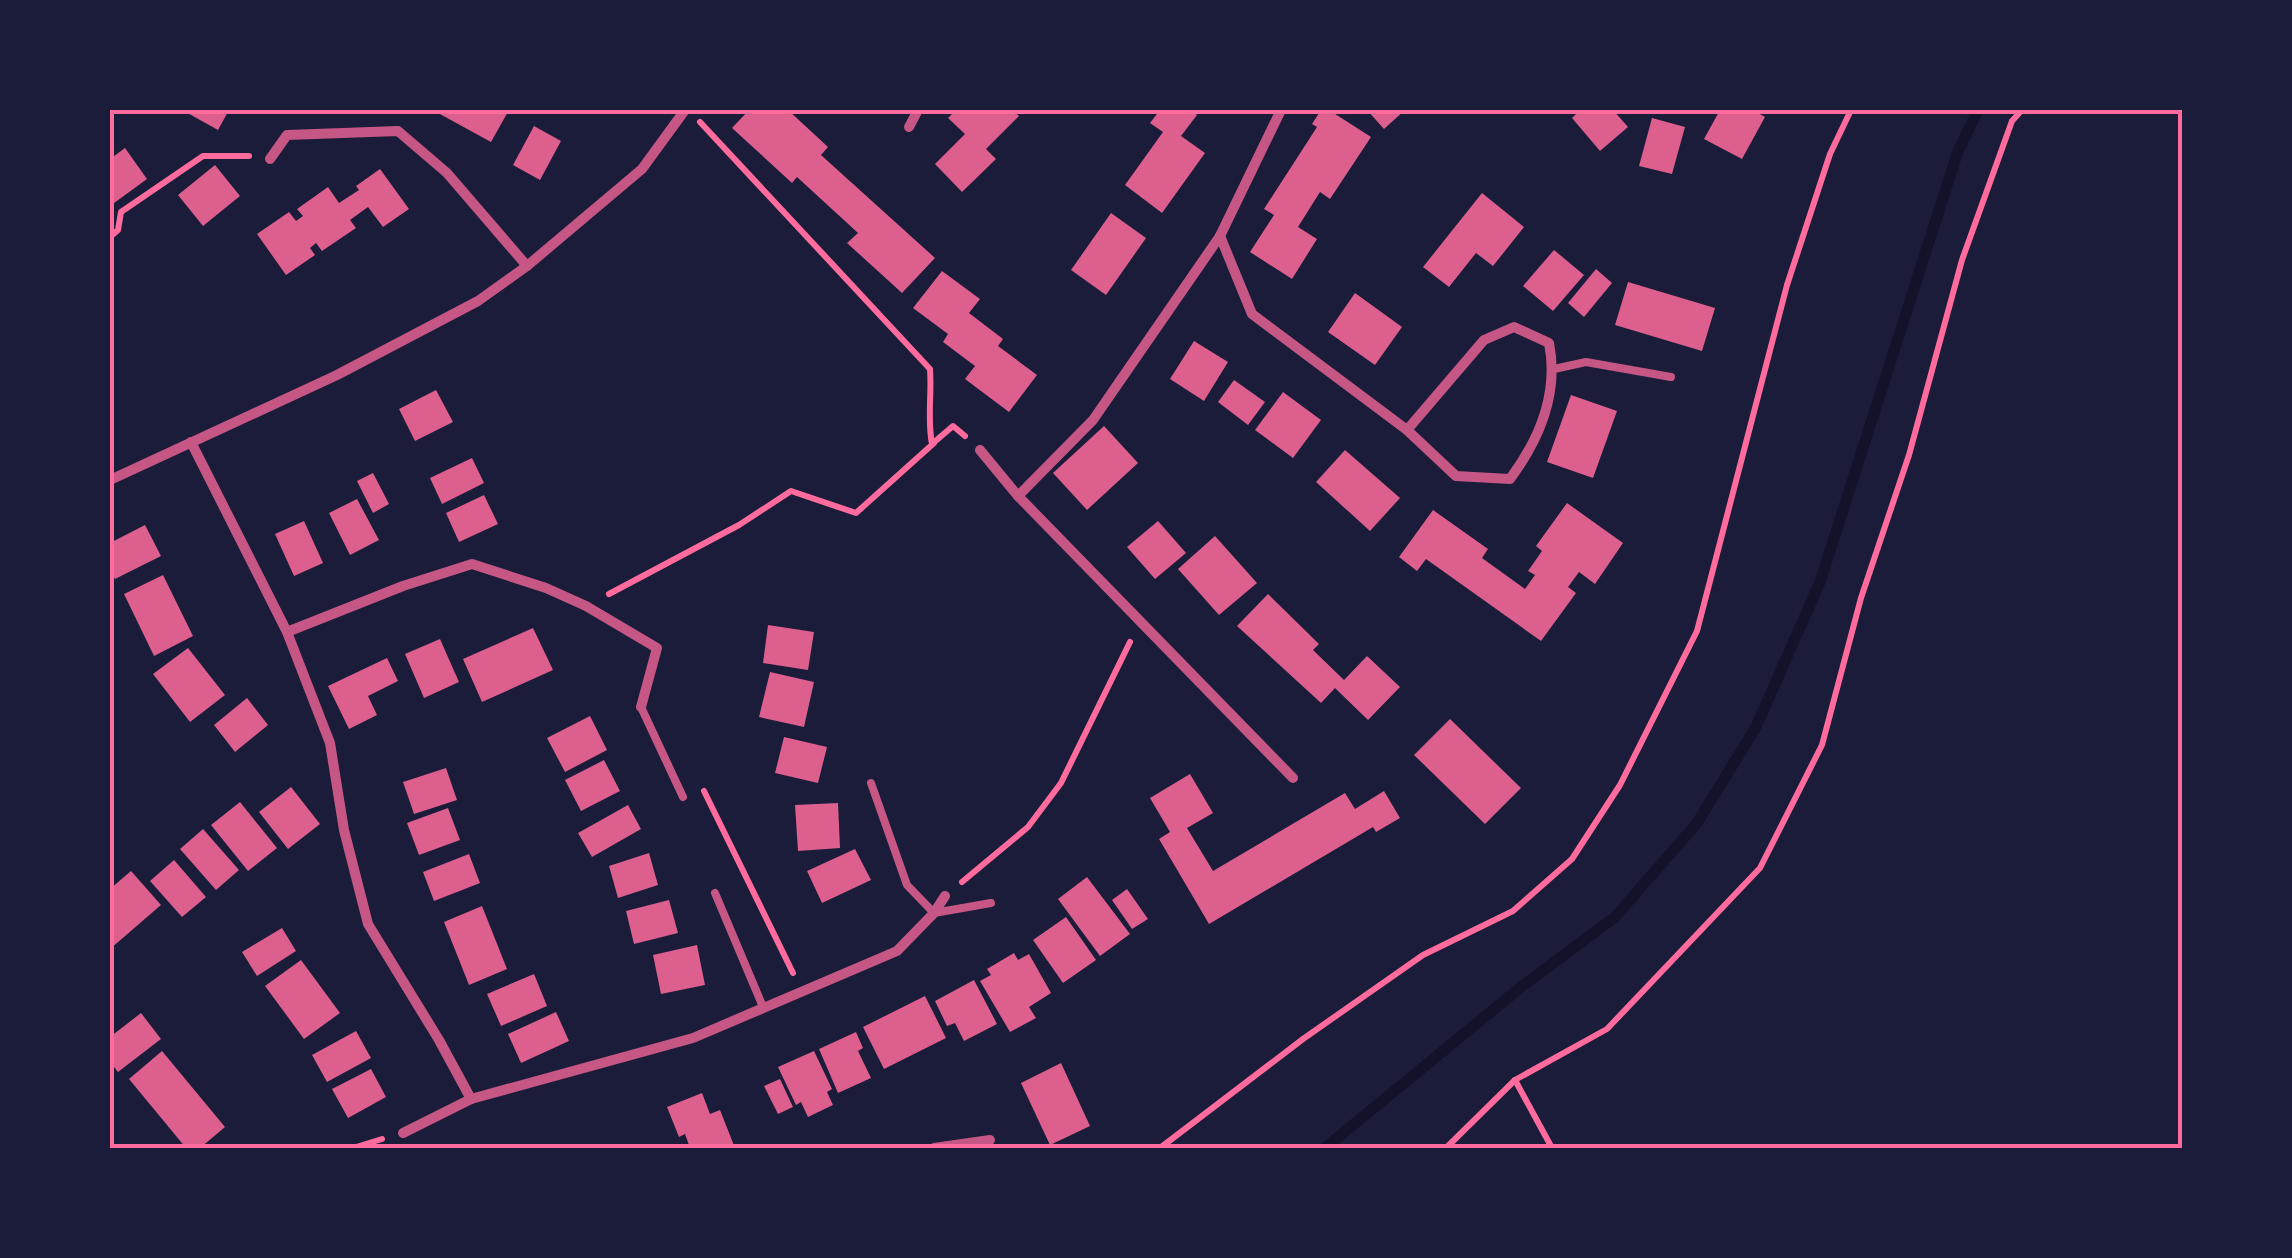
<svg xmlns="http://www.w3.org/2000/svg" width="2292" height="1258" viewBox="0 0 2292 1258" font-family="Karla,sans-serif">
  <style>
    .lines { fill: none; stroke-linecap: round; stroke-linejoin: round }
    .stream { stroke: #12122b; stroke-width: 11 }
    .building { fill: #dd5f8e }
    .path { stroke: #ff6b9d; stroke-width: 6 }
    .service { stroke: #c65784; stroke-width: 8 }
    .minor { stroke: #c65784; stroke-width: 10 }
    .neatline { fill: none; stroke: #ff6b9d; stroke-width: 4 }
  </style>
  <rect width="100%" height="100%" fill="#1b1b3a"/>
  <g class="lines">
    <polyline class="stream" points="1325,1148 1521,987 1615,917 1697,823 1756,727 1820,582 1958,151 1978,110"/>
  </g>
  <g class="building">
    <polygon points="182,110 229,110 218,130"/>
    <polygon points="439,110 509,110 491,142 438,113"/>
    <polygon points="749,110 788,110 828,147 821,155 935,258 902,293 847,243 858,233 797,177 792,183 732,128"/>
    <polygon points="956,110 1013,110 1019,116 986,149 996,159 962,192 935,164 965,134 948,118"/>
    <polygon points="1160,110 1191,110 1197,115 1181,136 1205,153 1162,213 1125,185 1163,132 1150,123"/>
    <polygon points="1321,110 1329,110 1371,137 1330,199 1320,192 1298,227 1317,239 1292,279 1250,252 1274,215 1264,209 1317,127 1312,124"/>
    <polygon points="1367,110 1405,110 1384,129"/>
    <polygon points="1580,110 1613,110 1628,127 1600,151 1572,118"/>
    <polygon points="1720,110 1753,110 1765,117 1742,159 1704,139"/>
    <polygon points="1652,118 1685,127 1672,174 1639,166"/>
    <polygon points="534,126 561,141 540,180 513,165"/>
    <polygon points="125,148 147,179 110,206 110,159"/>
    <polygon points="215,165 240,196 203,226 178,195"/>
    <polygon points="380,169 409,209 383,227 368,207 350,220 356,228 322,251 316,243 310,248 315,255 286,275 257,234 289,212 296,221 303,216 297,209 328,187 339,203 359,190 356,186"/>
    <polygon points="1482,193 1524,227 1493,266 1476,253 1449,287 1423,267"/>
    <polygon points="1111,213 1146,238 1106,295 1071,270"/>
    <polygon points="1554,250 1584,275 1553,311 1523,286"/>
    <polygon points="1596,269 1612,283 1584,317 1568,303"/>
    <polygon points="942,271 980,299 969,313 1003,339 998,346 1037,375 1009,412 965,379 975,366 943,342 948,334 913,308"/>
    <polygon points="1628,282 1715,308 1702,351 1615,325"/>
    <polygon points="1355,293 1402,327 1375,365 1328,332"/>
    <polygon points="1194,341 1228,362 1204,401 1170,379"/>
    <polygon points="1234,380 1265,402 1248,425 1218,402"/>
    <polygon points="436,390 453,422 415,441 399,409"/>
    <polygon points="1283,392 1321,420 1293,458 1255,430"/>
    <polygon points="1571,395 1617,411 1593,478 1547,462"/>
    <polygon points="1104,426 1138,463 1087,510 1053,473"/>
    <polygon points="1345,450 1400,498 1370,531 1316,482"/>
    <polygon points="472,458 484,483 442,504 430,478"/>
    <polygon points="373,473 389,504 373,513 357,481"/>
    <polygon points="484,495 498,524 459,542 446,513"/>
    <polygon points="357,499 379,540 350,555 329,513"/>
    <polygon points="1567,503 1623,543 1595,584 1579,572 1568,587 1576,593 1541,641 1426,559 1417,571 1399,557 1433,510 1488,549 1482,558 1525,589 1535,575 1528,571 1542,551 1536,546"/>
    <polygon points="304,521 323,563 294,576 275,534"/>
    <polygon points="1158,521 1186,553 1155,579 1127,547"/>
    <polygon points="145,525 161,556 115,579 110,570 110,543"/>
    <polygon points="1215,536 1257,583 1219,615 1178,569"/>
    <polygon points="163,575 193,636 154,656 124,594"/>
    <polygon points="1268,594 1319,644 1313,650 1344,680 1367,656 1400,687 1368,720 1335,688 1321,703 1237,626"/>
    <polygon points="768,625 814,632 808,670 763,663"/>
    <polygon points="533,628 553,670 482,702 463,659"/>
    <polygon points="440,639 459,682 424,698 405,654"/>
    <polygon points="188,648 225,695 190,722 153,674"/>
    <polygon points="387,658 398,681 368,696 377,715 349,729 328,686"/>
    <polygon points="770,672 814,682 804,727 759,717"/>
    <polygon points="247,698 268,725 235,752 214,725"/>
    <polygon points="590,716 607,750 565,772 547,738"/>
    <polygon points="1450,719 1521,788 1485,824 1414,755"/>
    <polygon points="784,737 827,747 818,783 775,773"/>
    <polygon points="604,760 620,791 581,811 565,780"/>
    <polygon points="446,768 457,800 414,814 403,782"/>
    <polygon points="1190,774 1213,813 1187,828 1213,871 1345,793 1355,809 1384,791 1400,818 1376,832 1373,827 1209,924 1159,839 1170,832 1150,798"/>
    <polygon points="291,787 320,824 288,849 259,812"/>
    <polygon points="240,802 277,848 248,871 211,825"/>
    <polygon points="838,803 840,848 798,851 795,805"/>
    <polygon points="628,805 641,829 592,857 578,833"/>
    <polygon points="448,808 460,840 419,855 407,823"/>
    <polygon points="203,829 239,870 216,890 180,849"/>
    <polygon points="855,849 871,880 822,903 807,871"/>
    <polygon points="649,853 658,885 618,898 609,866"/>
    <polygon points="469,854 480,883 434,901 423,872"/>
    <polygon points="174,860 206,897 182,917 150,881"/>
    <polygon points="131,871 161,905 110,949 110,889"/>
    <polygon points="1087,877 1130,934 1100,956 1058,899"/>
    <polygon points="1127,889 1148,919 1132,929 1112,900"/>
    <polygon points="669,900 678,933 634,944 626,911"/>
    <polygon points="482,906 507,969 469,985 444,922"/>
    <polygon points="1066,917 1096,960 1063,983 1033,940"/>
    <polygon points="282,928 296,951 257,976 242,952"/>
    <polygon points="697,945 705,985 661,994 653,955"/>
    <polygon points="1014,953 1018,960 1029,954 1051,993 1029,1007 1036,1018 1010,1032 980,981 991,975 987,969"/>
    <polygon points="301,960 340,1013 304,1039 265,986"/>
    <polygon points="534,974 547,1006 501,1026 487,994"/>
    <polygon points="974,980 997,1024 964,1041 955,1023 947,1026 935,1001"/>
    <polygon points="925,996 946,1038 884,1069 863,1027"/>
    <polygon points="556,1012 569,1041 521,1063 508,1034"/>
    <polygon points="141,1013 161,1039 118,1072 110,1062 110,1037"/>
    <polygon points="356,1031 371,1058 327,1082 312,1055"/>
    <polygon points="856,1032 863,1048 858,1051 871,1078 838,1093 819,1049"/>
    <polygon points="162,1051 225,1127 200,1148 186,1148 129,1079"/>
    <polygon points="814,1051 832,1089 827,1092 833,1105 808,1117 801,1102 796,1105 778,1067"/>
    <polygon points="1061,1063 1090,1126 1050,1145 1021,1083"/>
    <polygon points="371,1069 386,1097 348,1118 332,1089"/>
    <polygon points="780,1079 793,1107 778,1114 764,1086"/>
    <polygon points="702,1093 710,1114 720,1110 735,1148 690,1148 685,1134 679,1137 667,1107"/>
  </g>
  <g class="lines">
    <g class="path">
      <path d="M700,122L930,369C932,395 927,419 932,444L953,426L965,436"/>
      <polyline points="110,237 118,230 121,212 203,156 249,156"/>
      <polyline points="609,594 739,525 791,491 856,513 934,443"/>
      <polyline points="704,791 793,973"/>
      <polyline points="962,882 1028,827 1061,783 1130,642"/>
      <polyline points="1515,1080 1552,1148"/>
      <polyline points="353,1148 382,1139"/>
      <polyline points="1160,1148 1303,1039 1423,955 1513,911 1572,859 1620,785 1697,631 1787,285 1830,154 1851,110"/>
      <polyline points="1446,1148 1515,1080 1607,1029 1760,868 1822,745 1861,598 1909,455 1962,260 2012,121 2022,110"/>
    </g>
    <g class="service">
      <polyline points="1554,369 1586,362 1671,377"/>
      <polyline points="641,707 683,797"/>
      <polyline points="871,783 907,885 934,913 991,903"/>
      <polyline points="715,893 763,1007"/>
    </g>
    <g class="minor">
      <polyline points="909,127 918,110"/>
      <polyline points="270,159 287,135 398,131 447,173 527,266"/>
      <path d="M1220,236L1252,314L1407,430L1456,476L1510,479C1539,440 1559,393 1549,343L1514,327L1484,340L1407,430"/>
      <polyline points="191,442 287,632 330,743 344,830 368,924 439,1040 471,1099"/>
      <polyline points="980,450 1018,496 1093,420 1220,236 1281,110"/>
      <polyline points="110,480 337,375 478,301 527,266 642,169 685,110"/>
      <polyline points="1018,496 1293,778"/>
      <polyline points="287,632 403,586 472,564 546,588 586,606 657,648 641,707"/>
      <polyline points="403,1133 471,1099 693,1038 897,951 934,913 945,896"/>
      <polyline points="934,1148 990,1140"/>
    </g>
  </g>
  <rect width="2292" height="1258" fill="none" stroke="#1b1b3a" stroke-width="225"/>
  <rect x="112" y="112" width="2068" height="1034" class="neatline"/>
</svg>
